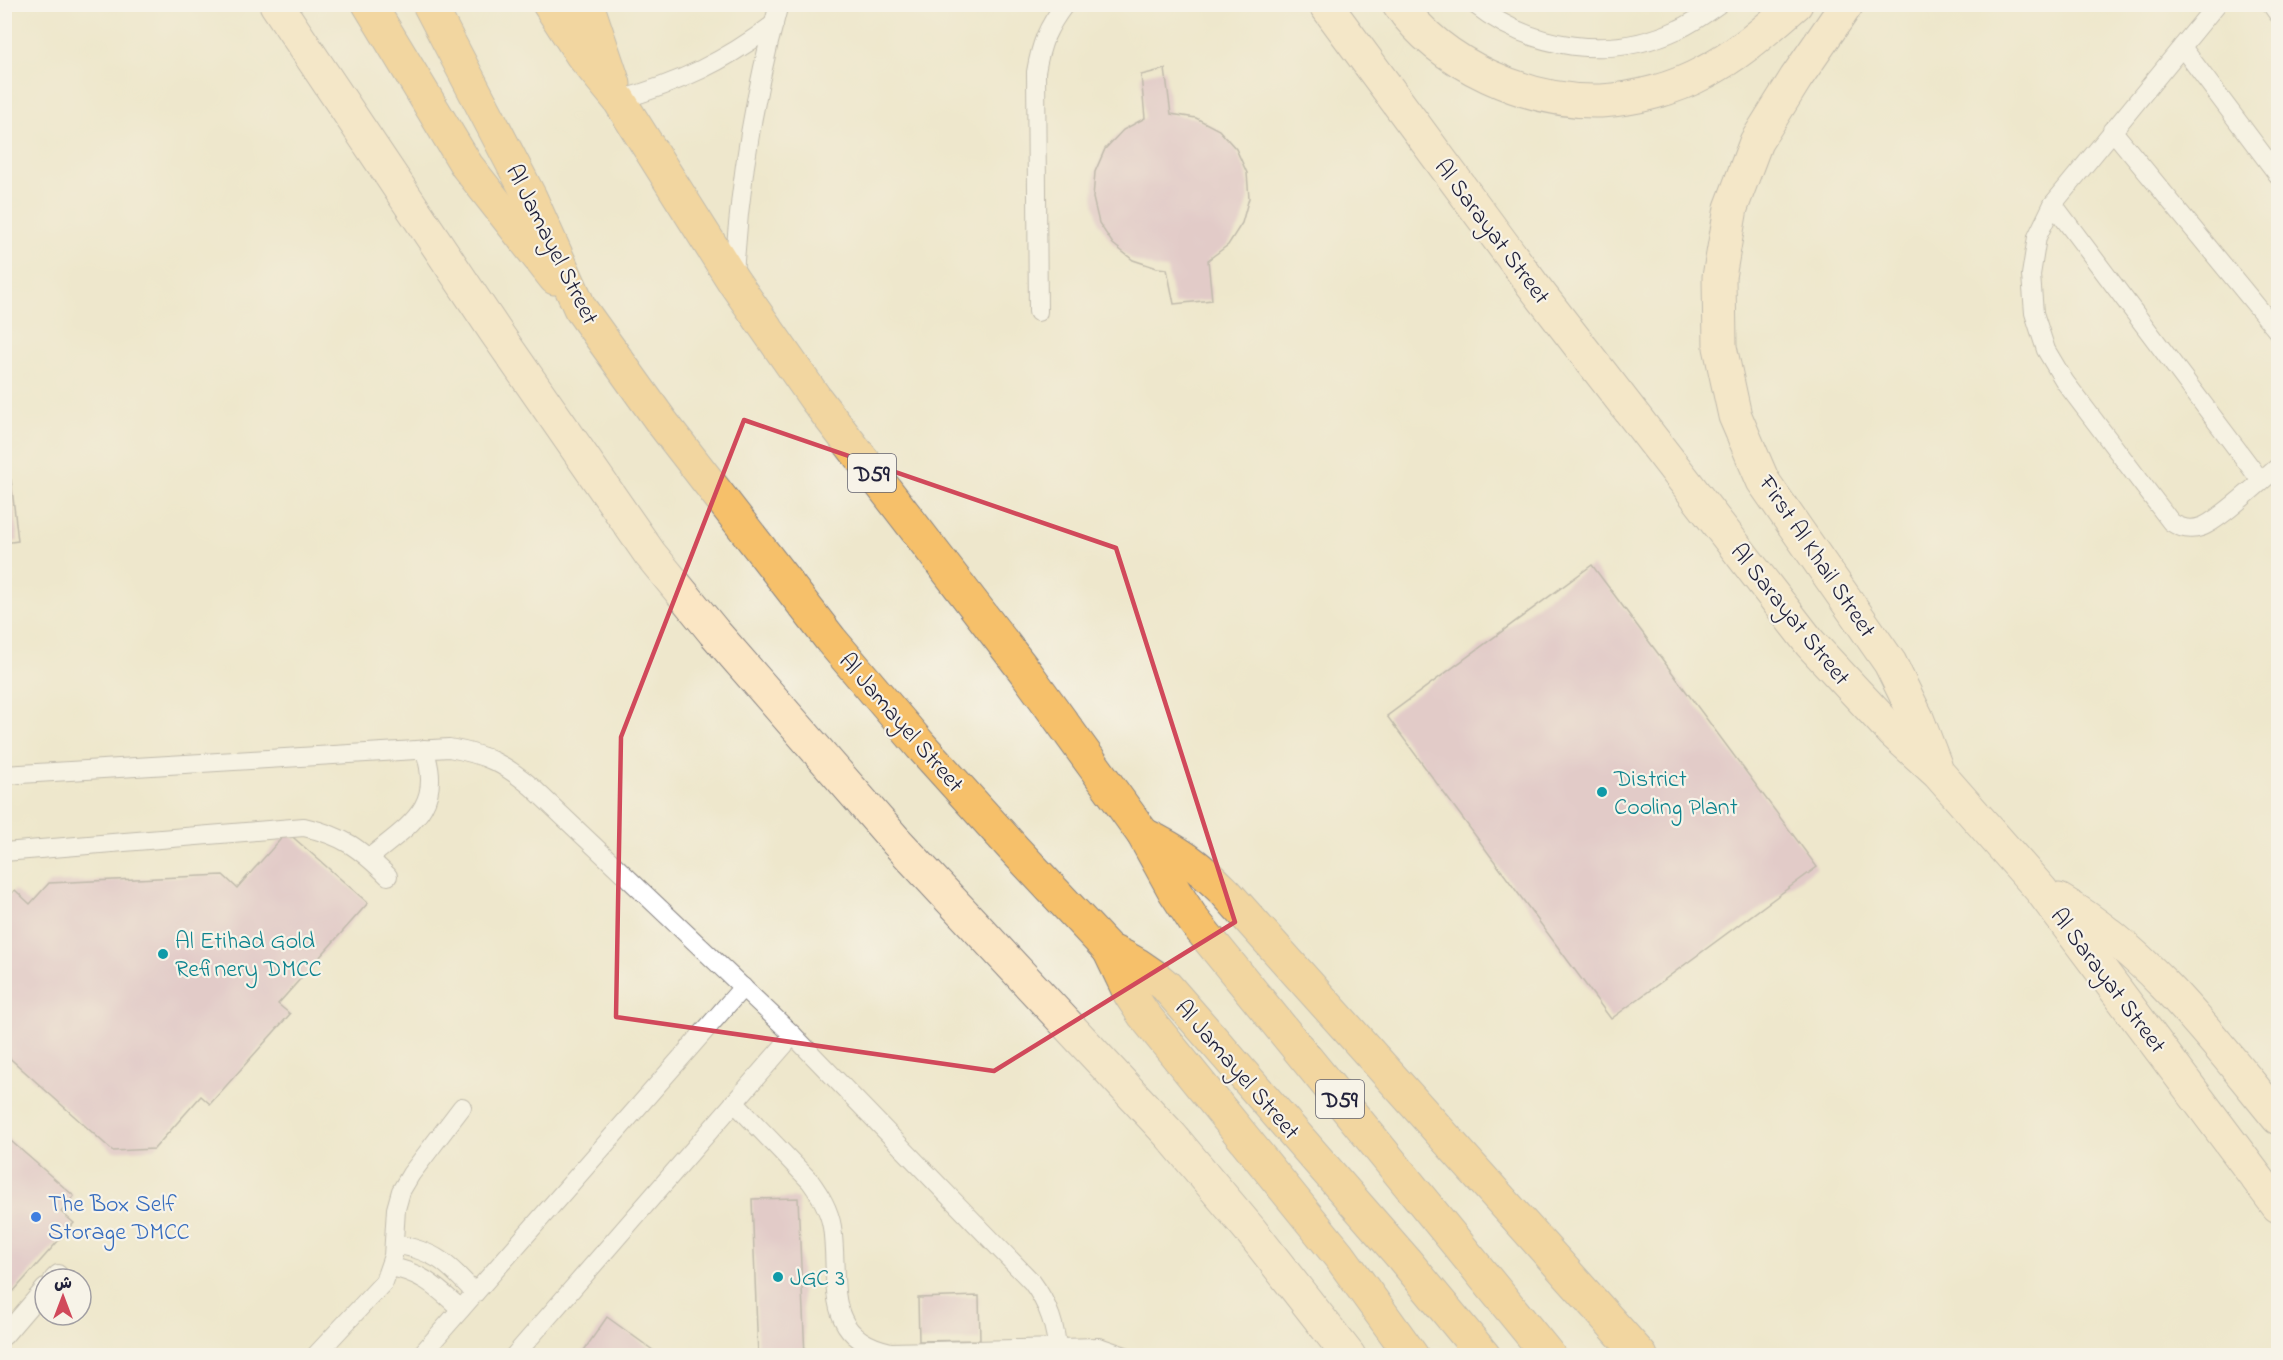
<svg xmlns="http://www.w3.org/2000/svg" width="2283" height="1360" viewBox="0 0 2283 1360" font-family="'Indie Flower','Playpen Sans Arabic',sans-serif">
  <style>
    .building { fill: #d3a9c4 }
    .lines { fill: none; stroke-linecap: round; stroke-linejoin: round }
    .service-casing { stroke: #888484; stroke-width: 20 }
    .secondary-casing { stroke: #888484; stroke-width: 35 }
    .primary-casing { stroke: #888484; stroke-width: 35 }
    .service { stroke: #fff; stroke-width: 18 }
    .secondary { stroke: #fbe6c4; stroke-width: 33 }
    .primary { stroke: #f6c06b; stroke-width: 33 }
    .marked { fill: none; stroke: #d1495b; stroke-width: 4.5; stroke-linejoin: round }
    .culture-dot { fill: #0f9aa8; stroke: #f7f3e8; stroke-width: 2 }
    .shop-dot { fill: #3f7fe0; stroke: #f7f3e8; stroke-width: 2 }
    .labels { text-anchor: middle; stroke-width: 4.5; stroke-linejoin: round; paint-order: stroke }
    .shield { fill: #f7f3e8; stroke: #62616f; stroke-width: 1.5 }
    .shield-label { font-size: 22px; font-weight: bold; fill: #22223b }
    .street-label { font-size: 24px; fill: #22223b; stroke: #f7f3e8 }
    .culture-label { font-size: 24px; fill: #0d838f; stroke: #f7f3e8; text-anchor: start }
    .shop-label { font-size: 24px; fill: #366cbe; stroke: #f7f3e8; text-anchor: start }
  </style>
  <rect width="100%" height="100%" fill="#f7f3e8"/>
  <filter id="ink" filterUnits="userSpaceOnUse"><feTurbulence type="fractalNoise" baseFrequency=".0167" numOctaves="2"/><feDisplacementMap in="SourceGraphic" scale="12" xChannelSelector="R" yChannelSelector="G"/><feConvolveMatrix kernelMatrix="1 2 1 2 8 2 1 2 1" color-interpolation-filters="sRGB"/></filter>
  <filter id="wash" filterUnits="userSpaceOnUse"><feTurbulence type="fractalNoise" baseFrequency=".008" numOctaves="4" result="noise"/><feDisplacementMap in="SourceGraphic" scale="24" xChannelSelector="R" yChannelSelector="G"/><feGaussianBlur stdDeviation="1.35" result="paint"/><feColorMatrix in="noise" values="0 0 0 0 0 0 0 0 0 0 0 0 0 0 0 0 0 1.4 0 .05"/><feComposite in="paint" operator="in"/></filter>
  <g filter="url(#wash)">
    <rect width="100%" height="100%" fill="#eee7cc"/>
    <g id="blocks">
      <g class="building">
        <polygon points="1165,69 1171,114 1196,118 1219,130 1236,149 1247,173 1249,198 1242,223 1228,245 1208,260 1212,300 1174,304 1167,269 1157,268 1133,260 1113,244 1099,223 1093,198 1095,172 1105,149 1123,130 1145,118 1141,75"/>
        <polygon points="11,480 18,541 4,543 4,481"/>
        <polygon points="1592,565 1817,867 1611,1019 1387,716"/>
        <polygon points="287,832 368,903 278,1004 290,1014 210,1104 201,1096 154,1149 113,1151 4,1053 4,901 15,890 30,904 49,883 223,875 237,888"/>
        <polygon points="4,1135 74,1196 61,1212 74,1223 4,1302"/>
        <polygon points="798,1198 805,1356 758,1356 752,1199"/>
        <polygon points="979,1296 980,1340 919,1341 918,1298"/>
        <polygon points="607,1317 661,1356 580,1356"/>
      </g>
    </g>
  </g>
  <g filter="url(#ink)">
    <use href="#blocks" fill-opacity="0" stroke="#888484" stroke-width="1.5"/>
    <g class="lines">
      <g class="service-casing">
        <g id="service">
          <path d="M1474,4C1532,50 1611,61 1679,29C1693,23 1706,13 1719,4"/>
          <path d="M2217,4L2053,204L2037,237L2031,275L2034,313L2046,350L2065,382L2171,522C2180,528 2190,531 2201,527C2219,521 2261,481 2278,467"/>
          <polyline points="2271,4 2278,14"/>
          <polyline points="2182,47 2278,175"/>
          <path d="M619,100C679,83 724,62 774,24"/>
          <polyline points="2112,130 2278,332"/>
          <polyline points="2053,204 2261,481"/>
          <path d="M734,277C739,184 754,94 779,4"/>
          <path d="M1038,312L1036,72C1041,43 1047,28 1065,4"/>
          <path d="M4,775L449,748C485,754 505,764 533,788L793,1035L1032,1282C1049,1305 1056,1327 1058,1356"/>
          <path d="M4,852L304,827C344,836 359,848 388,876"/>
          <path d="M369,858C409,825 445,807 424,749"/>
          <path d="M734,1102L810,1181C820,1195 829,1209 832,1227C840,1279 820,1338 891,1352L1099,1347L1125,1356"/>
          <path d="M394,1244C436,1251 447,1263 475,1293"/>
          <path d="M390,1267C422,1272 437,1288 461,1309"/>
          <polyline points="53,1279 58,1274"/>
          <polyline points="4,1336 45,1288"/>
          <polyline points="315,1356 384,1282 393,1256 396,1209 401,1191 411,1174 462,1107"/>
          <polyline points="420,1356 743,987"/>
          <polyline points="514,1356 793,1035"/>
        </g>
      </g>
      <g class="secondary-casing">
        <g id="secondary">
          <polyline points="276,4 495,331 650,554 714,632 896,841 1171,1136 1251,1231 1349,1356"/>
          <polyline points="1325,4 1532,284 1810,643 1893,732 1938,773 2041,890 2278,1206"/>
          <path d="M1399,4C1441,65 1528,103 1601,101C1636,99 1674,89 1705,72C1739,55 1768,28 1796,4"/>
          <polyline points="1847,4 1796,78 1756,142 1731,208 1719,277 1720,347 1735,416 1763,481 1890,663 1917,718 1935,765"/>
          <path d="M2059,900C2150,953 2212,1038 2278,1118"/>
        </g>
      </g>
      <g class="primary-casing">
        <g id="primary">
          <polyline points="369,4 467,166 555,278"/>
          <path d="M429,4L530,197L580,308L661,421L831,640L921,746L1014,849L1109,950C1131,959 1148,970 1166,986L1403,1258L1484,1356"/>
          <polyline points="549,4 582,55 619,100 734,282 815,398 1027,674 1143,834 1175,892 1194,921 1549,1356"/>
          <polyline points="587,4 614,84"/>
          <path d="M1143,834C1178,851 1198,865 1226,893L1641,1356"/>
          <polyline points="1109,950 1130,994 1144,1015 1341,1258 1412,1356"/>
        </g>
      </g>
      <use href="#service" class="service"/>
      <use href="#secondary" class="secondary"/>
      <use href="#primary" class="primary"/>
    </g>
  </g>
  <path d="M0 0H2283V1360H0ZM744,420L1116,548L1235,922L994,1071L616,1017L621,737Z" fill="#eee7cc" fill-opacity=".55" fill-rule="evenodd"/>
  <path class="marked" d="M744,420L1116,548L1235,922L994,1071L616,1017L621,737Z"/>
  <g class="culture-dot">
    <circle cx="1602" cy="792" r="6"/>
    <circle cx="163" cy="954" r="6"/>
    <circle cx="778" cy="1277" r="6"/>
  </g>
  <circle class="shop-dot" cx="36" cy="1217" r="6"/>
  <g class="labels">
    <g class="shield">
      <rect x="848" y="454" width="48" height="38" rx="4.5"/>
      <rect x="1316" y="1080" width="48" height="38" rx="4.5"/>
    </g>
    <g class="shield-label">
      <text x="872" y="481">D59</text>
      <text x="1340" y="1107">D59</text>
    </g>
    <g class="street-label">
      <text transform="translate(1493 231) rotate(53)" y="8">Al Sarayat Street</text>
      <text transform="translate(553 244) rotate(63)" y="8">Al Jamayel Street</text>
      <text transform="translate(1818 556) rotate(56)" y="8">First Al Khail Street</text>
      <text transform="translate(1791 614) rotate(51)" y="8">Al Sarayat Street</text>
      <text transform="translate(902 722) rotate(49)" y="8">Al Jamayel Street</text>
      <text transform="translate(2109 980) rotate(53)" y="8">Al Sarayat Street</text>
      <text transform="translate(1238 1069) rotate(49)" y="8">Al Jamayel Street</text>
    </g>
    <g class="culture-label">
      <text x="1614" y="786">District<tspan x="1614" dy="28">Cooling Plant</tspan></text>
      <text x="175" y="948">Al Etihad Gold<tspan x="175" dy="28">Refinery DMCC</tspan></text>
      <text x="790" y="1285">JGC 3</text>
    </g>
    <g class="shop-label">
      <text x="48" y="1211">The Box Self<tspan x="48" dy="28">Storage DMCC</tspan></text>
    </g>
  </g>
  <rect width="2283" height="1360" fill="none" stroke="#f7f3e8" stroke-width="24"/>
  <g transform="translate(63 1297)"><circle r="28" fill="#f7f3e8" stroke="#a29fa3" stroke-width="1.5"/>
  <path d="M0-4.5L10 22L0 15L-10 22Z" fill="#d1495b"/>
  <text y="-9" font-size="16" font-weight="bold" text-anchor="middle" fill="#22223b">ش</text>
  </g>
</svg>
